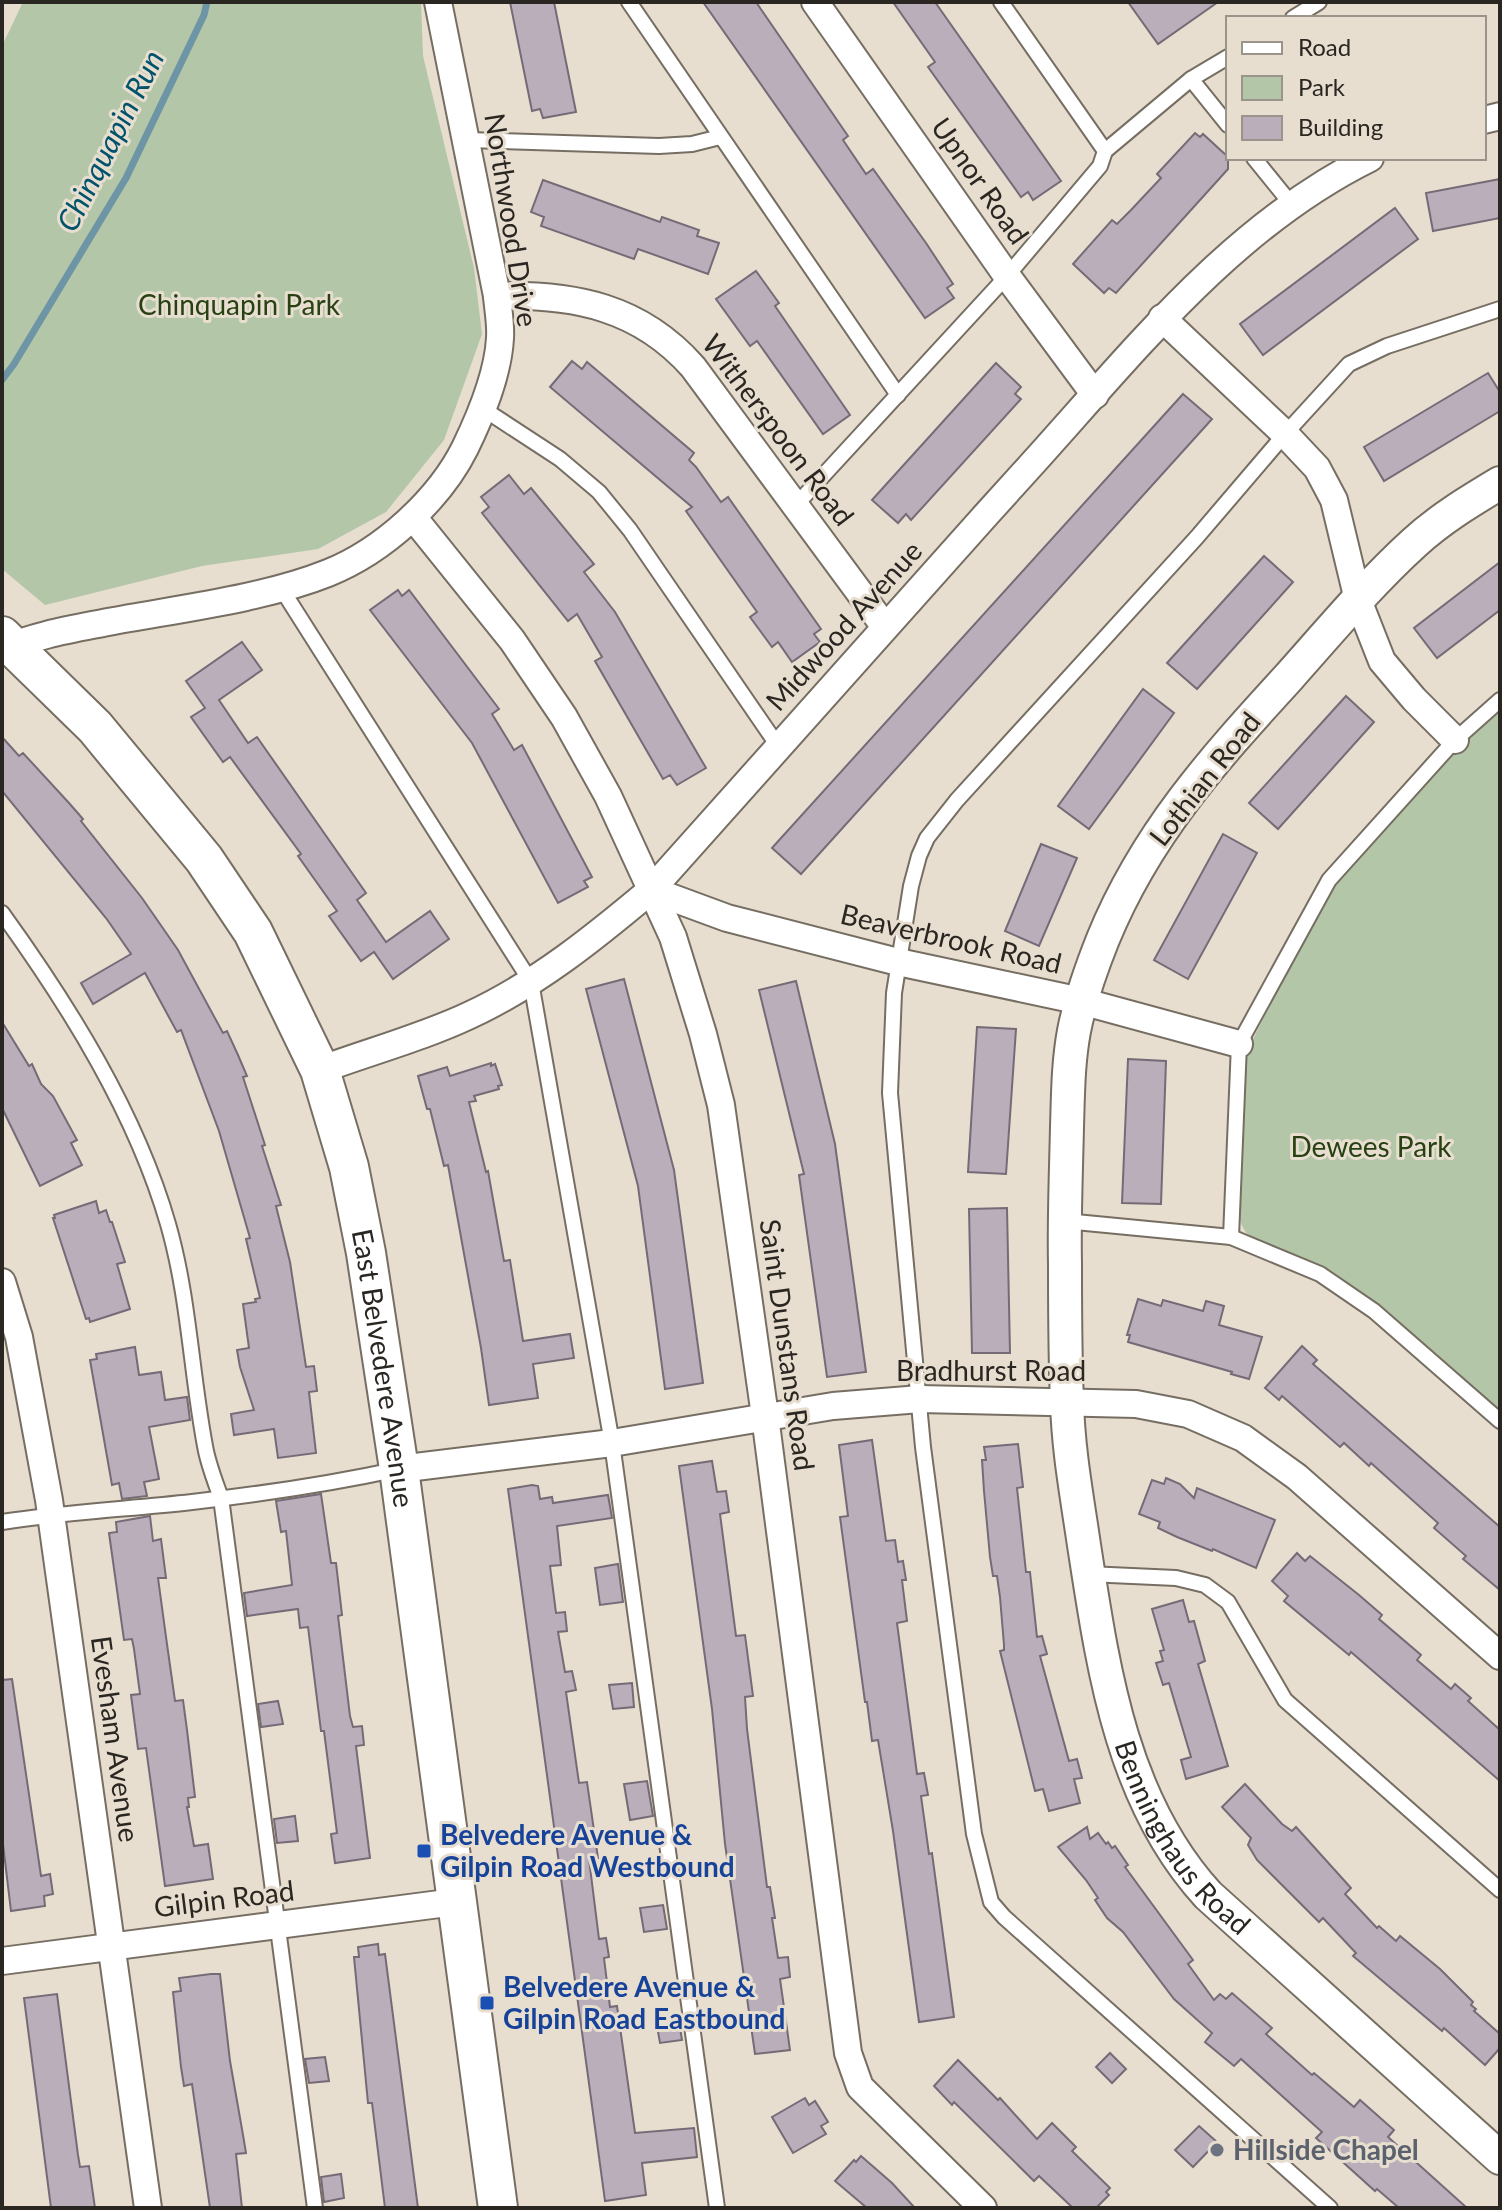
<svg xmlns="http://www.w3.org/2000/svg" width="1502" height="2210" viewBox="0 0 1502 2210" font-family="Lato,sans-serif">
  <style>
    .green { fill: #b3c6a7 }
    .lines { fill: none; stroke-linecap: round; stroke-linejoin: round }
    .stream { stroke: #6e95a5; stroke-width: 7 }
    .building { fill: #b9aeba; stroke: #756b77; stroke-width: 2 }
    .service-casing { stroke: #766e62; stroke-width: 18 }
    .minor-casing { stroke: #766e62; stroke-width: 30 }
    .tertiary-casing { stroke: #766e62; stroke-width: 36 }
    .secondary-casing { stroke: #766e62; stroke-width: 42 }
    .service { stroke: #fff; stroke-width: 14 }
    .minor { stroke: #fff; stroke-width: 26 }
    .tertiary { stroke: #fff; stroke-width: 32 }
    .secondary { stroke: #fff; stroke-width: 38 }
    .transit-dot { fill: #1a4fb4; stroke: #e7ded0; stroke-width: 3 }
    .worship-dot { fill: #6b7280; stroke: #e7ded0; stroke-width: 3 }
    .labels { text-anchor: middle; stroke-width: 6; stroke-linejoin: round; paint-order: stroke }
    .street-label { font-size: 28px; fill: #2a2621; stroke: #e7ded0 }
    .park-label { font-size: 28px; fill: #274112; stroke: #e7ded0 }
    .transit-label { font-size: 28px; font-weight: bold; fill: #164399; stroke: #e7ded0; text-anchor: start }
    .worship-label { font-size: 28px; font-weight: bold; fill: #5b616d; stroke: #e7ded0; text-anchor: start }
    .water-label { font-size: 30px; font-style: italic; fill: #00536b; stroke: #e7ded0 }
  </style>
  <rect width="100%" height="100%" fill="#e7ded0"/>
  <g class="green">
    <polygon points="23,2 421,2 423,56 474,268 482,334 444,440 386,512 318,549 202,566 45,605 2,569 2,46"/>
    <path d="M1500,712V1410C1439,1356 1379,1303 1309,1261C1286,1247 1245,1250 1240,1218L1247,1051L1287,971L1335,885L1461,746Z"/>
  </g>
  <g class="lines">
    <polyline class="stream" points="2,380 14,364 126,178 204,15 207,2"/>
  </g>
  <g class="building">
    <polygon points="510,2 554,2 576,112 543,118 540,109 532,111"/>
    <polygon points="703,2 756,2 848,136 843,140 866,174 873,169 926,243 953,284 947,288 954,298 925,318"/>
    <polygon points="893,2 935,2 1061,181 1033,200 1028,192 1021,197 928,67 935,62"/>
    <polygon points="1128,2 1218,2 1158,44"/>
    <polygon points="1195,133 1200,137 1203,134 1228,157 1228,169 1116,293 1109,288 1104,293 1073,264 1112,220 1117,224 1131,210 1161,178 1157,174"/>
    <polygon points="1500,179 1500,218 1433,231 1426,193"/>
    <polygon points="543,180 660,222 662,217 699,230 697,236 719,243 708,274 638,249 634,259 541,226 544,217 531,212"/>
    <polygon points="1395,208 1418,239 1263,355 1240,324"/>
    <polygon points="756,271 779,303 775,306 850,415 823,434 757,341 750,346 716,299"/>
    <polygon points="572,361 582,369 587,362 694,453 689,460 696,467 721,502 728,497 821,629 814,634 820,642 792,662 778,642 772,647 750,617 757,612 686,511 692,507 550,387"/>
    <polygon points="996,363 1021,387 1015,394 1021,399 911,520 906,514 898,523 872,500"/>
    <polygon points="1488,373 1500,392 1500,411 1384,481 1364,447"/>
    <polygon points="1183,394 1212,419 801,874 772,848"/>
    <polygon points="509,475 524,494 531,488 594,564 584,572 615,612 706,768 677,785 670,775 663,779 595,661 602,657 577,614 568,621 482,513 489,507 481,497"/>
    <polygon points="1264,556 1293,582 1197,689 1167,663"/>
    <polygon points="1500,562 1500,610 1437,658 1414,628"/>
    <polygon points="398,590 402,596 409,590 499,709 492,714 514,750 522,745 592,877 584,881 588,887 558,903 472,743 370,610"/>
    <polygon points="242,642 262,670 219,700 248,743 257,737 366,893 357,900 386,942 430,911 449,939 393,979 374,952 361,961 329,916 337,911 298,856 301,854 230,757 223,762 191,717 205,708 186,681"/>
    <polygon points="1143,689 1174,713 1089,829 1058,806"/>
    <polygon points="1346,696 1374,722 1278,829 1249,803"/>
    <polygon points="2,737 19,756 23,753 69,803 83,819 81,821 142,898 178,950 223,1033 227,1031 238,1055 247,1076 243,1077 265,1145 262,1146 281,1205 276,1206 290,1262 306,1367 314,1366 317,1391 309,1392 316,1453 278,1458 274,1429 234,1435 231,1414 254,1410 240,1367 237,1350 249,1348 243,1304 256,1302 255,1299 260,1298 246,1239 250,1238 219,1131 181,1030 177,1032 145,973 93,1004 81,983 131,954 106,918 2,791"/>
    <polygon points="1223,834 1257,853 1188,979 1154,960"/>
    <polygon points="1041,844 1077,858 1039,946 1005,931"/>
    <polygon points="624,979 674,1170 703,1383 665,1389 638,1186 586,989"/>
    <polygon points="796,981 835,1144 866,1372 827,1377 799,1175 804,1174 759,990"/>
    <polygon points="2,1022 29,1066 32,1064 41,1084 53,1096 77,1140 71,1143 82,1165 40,1186 2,1108"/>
    <polygon points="977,1027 1016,1029 1006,1174 968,1172"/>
    <polygon points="1128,1059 1166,1061 1161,1204 1122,1203"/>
    <polygon points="491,1063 491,1066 495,1064 502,1085 498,1086 499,1089 474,1096 476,1101 469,1102 486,1172 488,1171 504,1261 510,1260 523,1341 570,1334 574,1358 533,1364 538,1398 489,1405 481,1348 448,1165 444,1166 430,1109 427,1109 418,1076 447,1067 450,1076"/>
    <polygon points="96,1201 99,1213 106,1210 110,1222 112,1222 125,1262 117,1264 130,1309 90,1322 89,1318 86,1319 53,1218 55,1218 54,1215"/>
    <polygon points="1007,1208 1010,1353 972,1353 969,1209"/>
    <polygon points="1138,1299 1161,1306 1163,1300 1203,1311 1206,1301 1224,1306 1219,1325 1262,1337 1249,1379 1231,1374 1232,1372 1128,1342 1130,1335 1127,1335"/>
    <polygon points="1302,1346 1317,1360 1313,1364 1500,1527 1500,1590 1463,1559 1466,1556 1434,1528 1438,1523 1371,1463 1369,1466 1344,1443 1340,1447 1282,1396 1279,1400 1265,1388"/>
    <polygon points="135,1347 139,1375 161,1372 165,1400 187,1397 190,1420 149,1427 159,1479 144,1482 147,1496 122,1499 119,1483 112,1485 90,1360 97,1359 96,1354"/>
    <polygon points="872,1440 886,1541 895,1540 898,1562 903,1561 906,1580 902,1580 907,1621 897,1623 917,1774 924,1773 928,1795 921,1796 929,1854 932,1853 954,2017 919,2022 893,1831 878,1740 872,1741 867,1702 865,1702 840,1517 848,1516 839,1445"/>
    <polygon points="1018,1444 1023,1487 1017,1488 1026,1572 1030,1572 1037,1637 1042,1636 1047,1654 1040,1656 1069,1761 1077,1759 1082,1778 1074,1779 1080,1803 1049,1811 1043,1789 1035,1791 1000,1651 1004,1650 1004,1645 1000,1597 997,1576 993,1576 990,1557 984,1491 982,1460 986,1460 984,1447"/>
    <polygon points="712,1461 717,1492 726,1491 729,1512 720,1514 736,1636 745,1635 753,1696 745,1697 747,1729 767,1887 770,1887 775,1918 772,1918 778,1958 788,1957 790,1977 780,1979 790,2050 755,2054 725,1844 712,1709 679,1466"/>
    <polygon points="1166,1478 1180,1484 1194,1498 1197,1488 1275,1520 1256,1568 1213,1549 1212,1551 1177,1537 1158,1528 1160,1522 1139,1514 1152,1480 1164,1484"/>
    <polygon points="532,1485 538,1486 540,1499 552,1497 553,1503 608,1495 612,1518 557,1526 561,1565 550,1566 556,1613 565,1612 567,1631 558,1632 565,1672 572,1671 576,1690 566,1692 579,1783 587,1782 598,1858 589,1859 599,1939 606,1938 609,1957 604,1958 610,2007 617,2006 635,2133 694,2128 697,2157 642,2163 646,2195 605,2201 508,1489"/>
    <polygon points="321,1494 331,1563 336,1563 342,1615 338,1616 350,1716 353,1727 362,1726 364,1745 356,1746 370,1858 335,1863 331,1834 337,1833 324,1731 321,1731 308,1627 300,1628 298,1609 247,1616 244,1593 292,1585 286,1531 281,1532 276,1501"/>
    <polygon points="150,1516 153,1541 161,1539 166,1578 158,1578 166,1637 175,1701 183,1700 187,1730 195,1797 188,1798 189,1807 187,1807 194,1846 208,1844 213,1879 165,1886 146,1748 138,1749 131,1695 140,1694 134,1649 132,1639 124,1640 109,1533 117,1532 116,1522"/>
    <polygon points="1297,1553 1305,1561 1310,1556 1359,1595 1382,1615 1379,1619 1421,1655 1417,1660 1451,1689 1455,1684 1471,1698 1468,1701 1500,1730 1500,1781 1351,1652 1349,1655 1284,1601 1288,1596 1272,1581"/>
    <polygon points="618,1564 623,1602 600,1605 595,1568"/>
    <polygon points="1183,1600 1189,1622 1194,1621 1205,1661 1198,1664 1228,1766 1186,1779 1181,1760 1191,1757 1169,1683 1163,1685 1156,1663 1163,1661 1160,1651 1164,1650 1152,1609"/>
    <polygon points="12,1679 41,1876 50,1874 53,1894 44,1896 45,1906 11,1911 2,1836 2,1680"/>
    <polygon points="632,1683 634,1707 613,1709 609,1685"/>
    <polygon points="278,1701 283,1724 261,1727 258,1704"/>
    <polygon points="647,1781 653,1816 630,1820 624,1784"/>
    <polygon points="1245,1784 1282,1824 1292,1831 1296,1827 1351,1888 1345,1894 1377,1928 1379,1926 1396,1941 1400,1936 1440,1969 1473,2002 1471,2005 1476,2009 1474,2011 1500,2034 1500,2048 1485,2065 1444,2028 1442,2031 1353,1956 1356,1953 1323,1918 1319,1922 1257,1860 1248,1845 1251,1838 1222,1807"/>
    <polygon points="295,1816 298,1841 277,1843 274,1819"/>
    <polygon points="1087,1827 1090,1839 1098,1833 1106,1844 1108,1842 1112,1848 1115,1846 1128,1865 1125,1867 1193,1960 1188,1964 1214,2000 1220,1994 1226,1999 1232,1993 1272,2028 1266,2034 1312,2075 1314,2073 1354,2107 1360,2100 1394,2130 1388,2137 1467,2208 1399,2208 1377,2189 1375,2191 1316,2138 1322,2132 1241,2059 1234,2066 1205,2042 1212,2033 1174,1999 1123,1932 1107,1918 1095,1900 1098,1898 1086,1880 1058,1847"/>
    <polygon points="663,1905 667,1929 644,1932 640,1908"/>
    <polygon points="378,1944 379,1955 385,1954 418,2208 385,2208 372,2103 368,2103 354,1957 359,1957 358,1947"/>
    <polygon points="211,1974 220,1974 230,2061 243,2135 246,2153 236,2154 242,2208 210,2208 192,2084 184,2086 181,2067 173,1992 181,1991 179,1978"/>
    <polygon points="57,1994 78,2155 80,2167 89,2166 95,2208 51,2208 24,1998"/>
    <polygon points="678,2016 682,2040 660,2043 656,2020"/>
    <polygon points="1110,2053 1126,2069 1112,2083 1096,2067"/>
    <polygon points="325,2057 329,2081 309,2083 305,2059"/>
    <polygon points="958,2060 998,2100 1000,2098 1037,2139 1052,2123 1076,2147 1072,2151 1110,2188 1106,2192 1109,2195 1096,2208 1073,2208 1039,2176 1034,2181 954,2102 952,2105 934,2086"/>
    <polygon points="805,2098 809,2105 815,2101 822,2112 828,2122 821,2126 826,2134 793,2153 772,2117"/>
    <polygon points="1199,2126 1217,2142 1193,2167 1175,2150"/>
    <polygon points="861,2156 892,2183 915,2208 867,2208 835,2181 854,2160 856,2162"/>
    <polygon points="341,2174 344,2198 324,2202 321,2177"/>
  </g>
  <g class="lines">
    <g class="service-casing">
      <g id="service">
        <polyline points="629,2 898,395"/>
        <polyline points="1293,18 1319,2"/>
        <polyline points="1191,79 1228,57"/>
        <polyline points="467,140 659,146 692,144 720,137"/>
        <polyline points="1105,151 1191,79 1228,125"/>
        <polyline points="1254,158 1292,205"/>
        <polyline points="482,408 560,459 599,492 630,530 778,746"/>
        <polyline points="796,505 1007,276 1100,166 1105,151 1001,2"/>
        <polyline points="281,588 531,982 612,1443 717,2208"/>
        <path d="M2,913C69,1006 136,1113 168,1224C189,1297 191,1372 205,1446C208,1464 215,1481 221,1498L315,2208"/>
        <polyline points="1065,1221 1231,1237 1320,1274 1374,1311 1500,1421"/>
        <polyline points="1231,1237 1239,1044 1329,880 1455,740 1500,700"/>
        <path d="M2,1522C65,1512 129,1509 192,1502C262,1494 330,1484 399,1469"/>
        <polyline points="1088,1574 1176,1578 1205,1585 1228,1602 1285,1700 1500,1890"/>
        <polyline points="1330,2208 1004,1917 991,1902 974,1834 923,1447 890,1093 894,993 911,886 919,856 927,838 957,800 1197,537 1285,434 1349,364 1387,346 1500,309"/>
      </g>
    </g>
    <g class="minor-casing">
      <g id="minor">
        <polyline points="815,2 1007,276 1095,395"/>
        <polyline points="1484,120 1500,116"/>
        <path d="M497,296C574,294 640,307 693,367L885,627"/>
        <polyline points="1162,318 1285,434 1317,468 1334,500 1358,600 1382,661 1414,699 1455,740"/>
        <polyline points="413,517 512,640 564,717 608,796 673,937 703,1034 721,1105 765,1416 848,2053 860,2087 983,2208"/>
        <path d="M2,650C35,635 73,629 108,622C177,609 263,599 328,573C383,551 439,500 465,448C481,415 498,375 500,338C501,324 498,309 497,296L438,2"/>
        <polyline points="651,890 727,918 898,962 1081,1001 1239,1044"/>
        <path d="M320,1070C368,1052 424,1037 470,1015C537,984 595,937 651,890C774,751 898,612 1023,474C1128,359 1228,228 1370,158"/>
        <polyline points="2,1282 19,1337 49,1500 148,2208"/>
        <polyline points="399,1469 612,1443 833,1406 920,1399 1136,1404 1188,1414 1243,1438 1297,1477 1500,1656"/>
        <polyline points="2,1961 455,1902"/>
      </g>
    </g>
    <g class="tertiary-casing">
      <g id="tertiary">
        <path id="s1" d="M1500,483C1470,501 1440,519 1414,543C1369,584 1329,632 1288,678C1213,760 1146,834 1103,939C1091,969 1080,1000 1074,1031C1068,1063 1068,1095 1067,1127C1066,1173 1064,1219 1065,1264C1065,1310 1065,1355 1067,1401C1068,1449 1077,1497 1084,1545C1103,1668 1121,1800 1208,1895L1500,2158"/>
      </g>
    </g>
    <g class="secondary-casing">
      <g id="secondary">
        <path id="s2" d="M2,636L95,727L204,859L253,932L320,1070L349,1167L366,1253L399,1469L498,2208"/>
      </g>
    </g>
    <use href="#service" class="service"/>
    <use href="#minor" class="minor"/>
    <use href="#tertiary" class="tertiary"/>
    <use href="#secondary" class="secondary"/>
  </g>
  <g class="transit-dot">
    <rect x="416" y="1843" width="16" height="16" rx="4"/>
    <rect x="479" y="1995" width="16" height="16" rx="4"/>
  </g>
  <circle class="worship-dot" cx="1217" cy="2150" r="8"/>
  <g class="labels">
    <g class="street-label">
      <text transform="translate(980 181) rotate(55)" y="10">Upnor Road</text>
      <text transform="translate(511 220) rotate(81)" y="10">Northwood Drive</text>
      <text transform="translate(778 430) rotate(53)" y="10">Witherspoon Road</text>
      <text transform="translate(844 626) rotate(-48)" y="10">Midwood Avenue</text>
      <text transform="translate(1205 779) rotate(-52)" y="10">Lothian Road</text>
      <text transform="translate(951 939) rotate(13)" y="10">Beaverbrook Road</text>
      <text transform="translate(787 1345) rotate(82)" y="10">Saint Dunstans Road</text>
      <text dy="10" stroke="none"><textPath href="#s2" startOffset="848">East Belvedere Avenue</textPath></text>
      <text x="991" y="1381">Bradhurst Road</text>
      <text transform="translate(115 1739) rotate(82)" y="10">Evesham Avenue</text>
      <text dy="10" stroke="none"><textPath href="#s1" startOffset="1538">Benninghaus Road</textPath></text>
      <text transform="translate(224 1899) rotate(-7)" y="10">Gilpin Road</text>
    </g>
    <g class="park-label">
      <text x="239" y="315">Chinquapin Park</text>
      <text x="1371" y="1157">Dewees Park</text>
    </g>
    <g class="transit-label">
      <text x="440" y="1845">Belvedere Avenue &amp;<tspan x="440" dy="32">Gilpin Road Westbound</tspan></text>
      <text x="503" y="1997">Belvedere Avenue &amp;<tspan x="503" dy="32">Gilpin Road Eastbound</tspan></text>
    </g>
    <g class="worship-label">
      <text x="1233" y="2160">Hillside Chapel</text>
    </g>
    <g class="water-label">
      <text transform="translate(111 141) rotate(-63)" y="10">Chinquapin Run</text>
    </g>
  </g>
  <rect width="1502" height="2210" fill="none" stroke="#2a2621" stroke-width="8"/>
  <rect x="1226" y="16" width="260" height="144" fill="#e7ded0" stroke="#9b948a" stroke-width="2"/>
  <rect x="1242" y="42" width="40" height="12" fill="#ffffff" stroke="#9b948a" stroke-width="2"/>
  <text x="1298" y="56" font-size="24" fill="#2a2621">Road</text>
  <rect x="1242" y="76" width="40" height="24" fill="#b3c6a7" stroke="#9b948a" stroke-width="2"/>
  <text x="1298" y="96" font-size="24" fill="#2a2621">Park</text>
  <rect x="1242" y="116" width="40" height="24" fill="#b9aeba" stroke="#9b948a" stroke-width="2"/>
  <text x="1298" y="136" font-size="24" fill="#2a2621">Building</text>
</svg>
